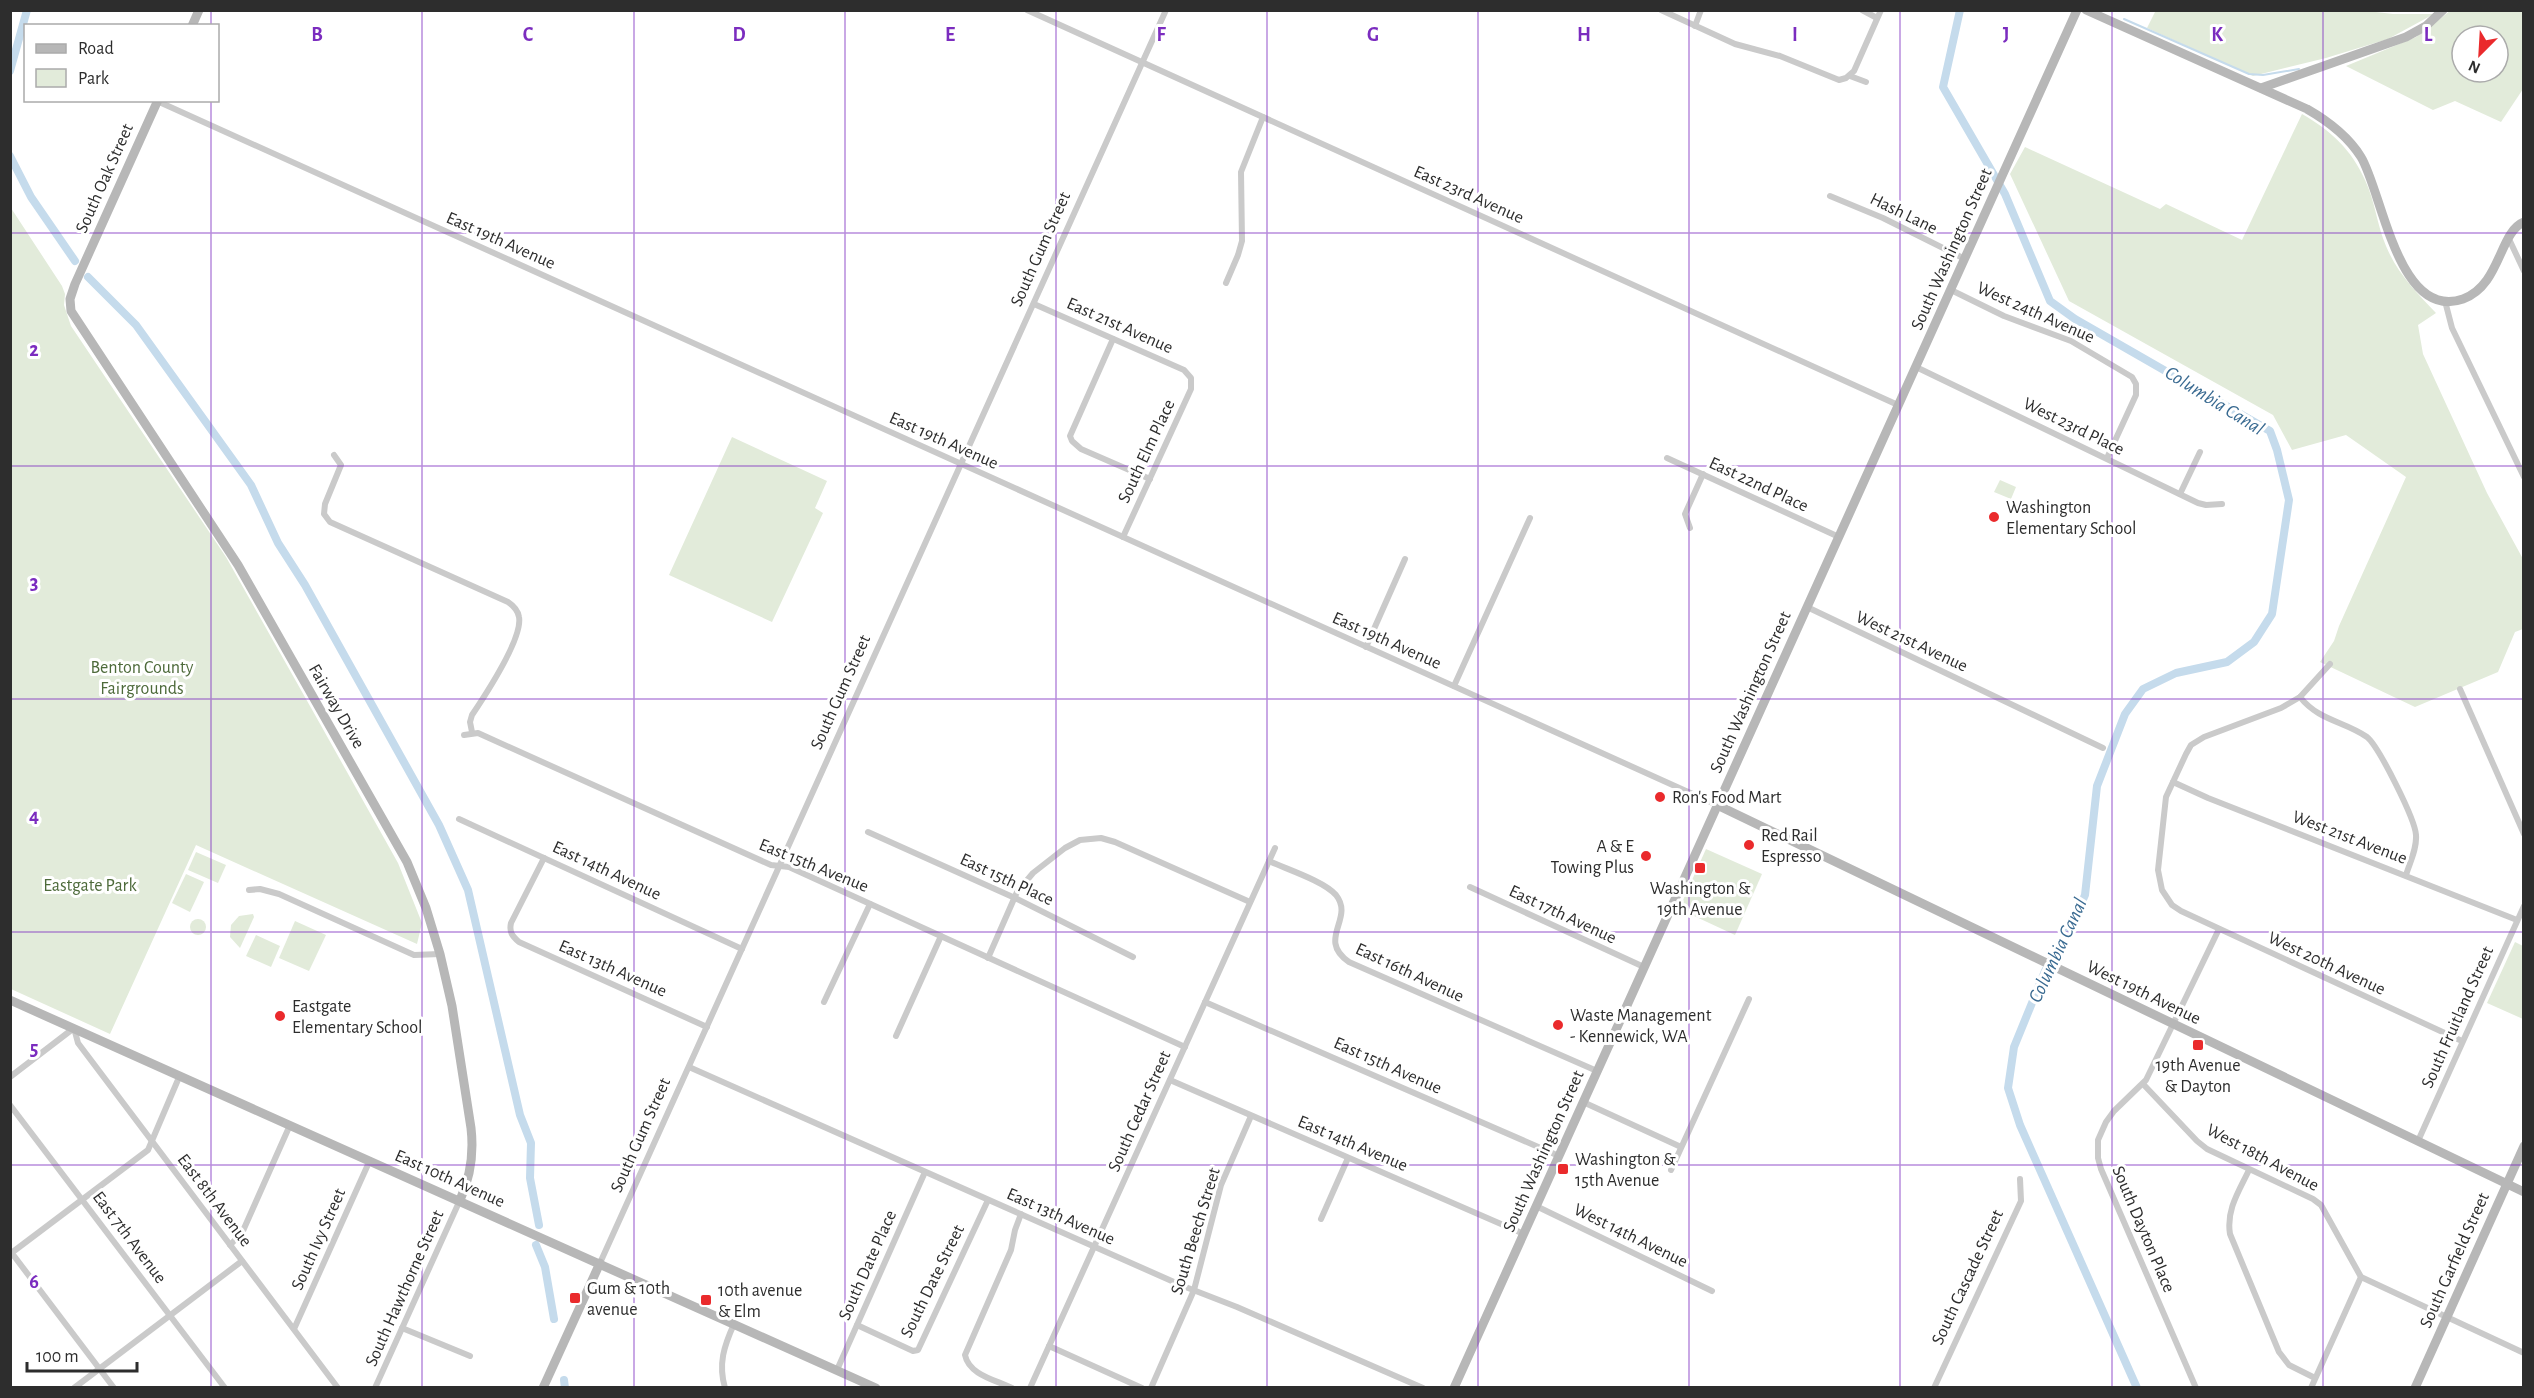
<svg xmlns="http://www.w3.org/2000/svg" width="2534" height="1398" viewBox="0 0 2534 1398" font-family="'Alegreya Sans',sans-serif">
  <style>
    .green { fill: #e2ebda; fill-rule: evenodd }
    .lines { fill: none; stroke-linecap: round; stroke-linejoin: round }
    .stream { stroke: #c5dbec; stroke-width: 2 }
    .canal { stroke: #c5dbec; stroke-width: 8 }
    .street { stroke: #cacaca; stroke-width: 6 }
    .secondary { stroke: #b7b7b7; stroke-width: 9 }
    .grid { fill: none; stroke: #7b2cbf; stroke-width: 1.5; stroke-opacity: 0.55 }
    .poi-dot { fill: #ea2a2c; stroke: #fff; stroke-width: 2 }
    .labels { text-anchor: middle; stroke-width: 6; stroke-linejoin: round; paint-order: stroke }
    .street-label { font-size: 18px; fill: #2d2d2d; stroke: #fff }
    .poi-label { font-size: 18px; fill: #2d2d2d; stroke: #fff; text-anchor: start }
    .park-label { font-size: 18px; fill: #4d6a3a; stroke: #fff }
    .water-label { font-size: 20px; font-style: italic; fill: #396a91; stroke: #fff }
    .grid-label { font-size: 20px; text-anchor: middle; font-weight: bold; fill: #7b2cbf; stroke: #fff; stroke-width: 6; stroke-linejoin: round; paint-order: stroke }
  </style>
  <rect width="100%" height="100%" fill="#fff"/>
  <g class="green">
    <polygon points="2156,10 2359,10 2393,14 2434,14 2388,39 2326,58 2253,76 2147,28"/>
    <path d="M2450,11H2523V89L2501,122L2455,101L2433,110L2346,66L2416,37ZM2462,36H2498V72H2462Z"/>
    <path d="M2302,114C2330,130 2352,150 2365,180C2375,201 2377,225 2386,246C2397,273 2417,293 2436,313L2418,325L2423,354L2487,493L2523,559V629L2515,632L2498,672L2415,707L2320,662L2334,641L2339,626L2406,477L2346,435L2292,450L2273,415L2069,301L2010,174L2025,147L2160,209L2166,204L2242,240Z"/>
    <polygon points="11,208 62,286 65,294 64,305 71,326 226,557 319,722 398,863 422,923 417,944 196,845 110,1034 11,989"/>
    <polygon points="732,437 827,481 815,508 823,513 772,622 669,575"/>
    <polygon points="2000,480 2016,487 2011,499 1994,492"/>
    <polygon points="1706,849 1762,874 1735,935 1679,909"/>
    <polygon points="196,852 226,865 218,883 188,870"/>
    <polygon points="186,874 204,882 190,912 172,903"/>
    <polygon points="253,914 254,917 240,948 230,937 231,925 239,916"/>
    <circle cx="198" cy="927" r="8"/>
    <polygon points="295,921 326,935 309,971 279,958"/>
    <polygon points="256,935 280,946 271,967 246,956"/>
    <polygon points="2515,942 2523,946 2523,1019 2487,1003"/>
  </g>
  <g class="lines">
    <polyline class="stream" points="2124,19 2249,74 2263,75 2299,69"/>
    <g class="canal">
      <polyline points="1960,10 1943,87 2005,194 2050,301 2075,319 2270,431 2277,450 2289,500 2272,614 2254,642 2227,662 2176,673 2143,689 2125,714 2097,786 2085,895 2074,920 2045,971 2014,1047 2008,1088 2020,1125 2137,1388"/>
      <polyline points="10,71 27,10"/>
      <polyline points="10,156 31,197 75,261"/>
      <polyline points="88,277 136,325 251,485 278,543 305,585 439,825 468,890 520,1115 531,1143 530,1178 539,1225"/>
      <polyline points="536,1245 545,1267 554,1319"/>
      <polyline points="564,1380 565,1388"/>
    </g>
    <g class="street">
      <polyline points="1027,10 1898,405"/>
      <polyline points="1661,10 1735,44 1780,56 1839,80 1846,78 1854,71 1881,10"/>
      <polyline points="1862,10 1877,18"/>
      <polyline points="1695,26 1701,10"/>
      <polyline points="1850,76 1866,82"/>
      <polyline points="157,101 1717,805"/>
      <polyline points="1830,196 1883,218 1965,259"/>
      <polyline points="2509,239 2524,271"/>
      <polyline points="1226,283 1238,255 1242,241 1241,172 1263,117"/>
      <polyline points="1951,290 2004,316 2071,341 2132,377 2136,384 2136,395 2107,458"/>
      <polyline points="2445,301 2452,328 2524,477"/>
      <polyline points="1034,304 1184,370 1191,378 1191,389 1123,537"/>
      <polyline points="1113,339 1070,436 1072,441 1081,449 1150,479"/>
      <polyline points="1916,367 2198,503 2206,505 2222,504"/>
      <path d="M334,455L341,465L325,504L324,514L330,522L508,602C514,606 518,610 519,617C523,638 484,697 472,715L470,722L472,732"/>
      <polyline points="1667,458 1839,537"/>
      <polyline points="2180,494 2200,452"/>
      <polyline points="1690,528 1685,514 1703,474"/>
      <polyline points="1807,607 2103,748"/>
      <polyline points="1366,647 1405,559"/>
      <polyline points="2330,664 2300,697 2281,708 2204,737 2191,745 2186,754 2166,797 2158,870 2162,890 2172,905 2181,911 2462,1041"/>
      <polyline points="1454,686 1530,518"/>
      <polyline points="2460,689 2524,834"/>
      <path d="M2300,697C2319,721 2344,721 2367,737C2379,747 2415,819 2416,835C2417,849 2410,862 2406,875"/>
      <polyline points="464,735 478,733 771,865 789,867 1185,1047"/>
      <polyline points="2173,782 2208,798 2517,920"/>
      <polyline points="459,819 742,949"/>
      <polyline points="868,832 1015,898 1133,957"/>
      <path d="M544,858L511,923C509,932 512,936 519,942L707,1027"/>
      <path d="M1269,861C1286,869 1324,881 1336,895C1355,919 1316,939 1349,962L1597,1071"/>
      <polyline points="1470,887 1644,967"/>
      <polyline points="249,890 260,889 279,894 414,955 440,954"/>
      <polyline points="988,958 1017,892 1033,873 1065,848 1080,840 1101,838 1115,842 1250,902"/>
      <polyline points="824,1002 870,904"/>
      <polyline points="1205,1002 1559,1156"/>
      <polyline points="896,1036 941,936"/>
      <polyline points="689,1067 1183,1286 1237,1307 1423,1388"/>
      <polyline points="10,1077 74,1028 78,1043 338,1388"/>
      <polyline points="1170,1080 1524,1234"/>
      <polyline points="2144,1085 2197,1141 2207,1149 2313,1199 2321,1205 2361,1277 2524,1353"/>
      <polyline points="1583,1102 1681,1147"/>
      <polyline points="10,1105 225,1388"/>
      <polyline points="2418,1141 2524,906"/>
      <polyline points="1671,1170 1749,999"/>
      <path d="M2249,1170C2239,1191 2226,1210 2230,1234L2279,1352L2289,1365L2315,1378"/>
      <polyline points="1536,1206 1712,1291"/>
      <polyline points="1321,1219 1348,1158"/>
      <polyline points="230,1245 242,1233 290,1125"/>
      <polyline points="11,1252 114,1388"/>
      <polyline points="10,1254 148,1150 180,1075"/>
      <polyline points="600,1263 1166,10"/>
      <polyline points="857,1325 913,1351 918,1350 988,1200"/>
      <polyline points="402,1328 470,1356"/>
      <polyline points="294,1329 370,1160"/>
      <polyline points="1049,1346 1142,1388"/>
      <polyline points="837,1370 925,1172"/>
      <polyline points="74,1388 242,1261"/>
      <polyline points="375,1388 460,1200"/>
      <path d="M725,1388C718,1364 724,1346 734,1324"/>
      <path d="M1012,1388C996,1380 969,1375 965,1355L1011,1250L1015,1230L1021,1214"/>
      <polyline points="1030,1388 1275,848"/>
      <polyline points="1151,1388 1194,1290 1221,1185 1251,1116"/>
      <polyline points="1934,1388 2021,1201 2020,1179"/>
      <polyline points="2196,1388 2101,1169 2098,1158 2098,1140 2106,1122 2114,1111 2146,1080 2219,929"/>
      <polyline points="2311,1388 2361,1277"/>
    </g>
    <g class="secondary">
      <path d="M2086,10L2307,109C2328,121 2348,136 2361,157C2382,191 2398,322 2463,299C2501,285 2499,232 2524,222"/>
      <polyline points="192,26 199,10"/>
      <polyline points="2261,88 2406,37 2426,26 2443,10"/>
      <path d="M158,100L75,284L70,299L71,311L238,565L407,862L426,908L440,954L452,1006L471,1128C474,1154 471,1176 460,1200"/>
      <polyline points="1717,805 2524,1192"/>
      <polyline points="10,1000 876,1388"/>
      <polyline points="543,1388 600,1263"/>
      <polyline points="1454,1388 2077,10"/>
      <polyline points="2415,1388 2524,1146"/>
    </g>
  </g>
  <path class="grid" d="M211,10V26M422,10V1388M634,10V1388M845,10V1388M1056,10V1388M1267,10V1388M1478,10V1388M1689,10V1388M1900,10V1388M2112,10V1388M2323,10V1388M211,100V1388M10,233H2524M10,466H2524M10,699H2524M10,932H2524M10,1165H2524"/>
  <g class="poi-dot">
    <circle cx="1994" cy="517" r="6"/>
    <circle cx="1660" cy="797" r="6"/>
    <circle cx="1749" cy="845" r="6"/>
    <circle cx="1646" cy="856" r="6"/>
    <rect x="1694" y="862" width="12" height="12" rx="3"/>
    <circle cx="280" cy="1016" r="6"/>
    <circle cx="1558" cy="1025" r="6"/>
    <rect x="2192" y="1039" width="12" height="12" rx="3"/>
    <rect x="1557" y="1163" width="12" height="12" rx="3"/>
    <rect x="569" y="1292" width="12" height="12" rx="3"/>
    <rect x="700" y="1294" width="12" height="12" rx="3"/>
  </g>
  <g class="labels">
    <g class="street-label">
      <text transform="translate(104 178) rotate(-66)" y="6">South Oak Street</text>
      <text transform="translate(1469 194) rotate(24)" y="6">East 23rd Avenue</text>
      <text transform="translate(1904 213) rotate(26)" y="6">Hash Lane</text>
      <text transform="translate(501 240) rotate(24)" y="6">East 19th Avenue</text>
      <text transform="translate(1040 249) rotate(-66)" y="6">South Gum Street</text>
      <text transform="translate(1951 249) rotate(-66)" y="6">South Washington Street</text>
      <text transform="translate(2036 312) rotate(24)" y="6">West 24th Avenue</text>
      <text transform="translate(1120 325) rotate(24)" y="6">East 21st Avenue</text>
      <text transform="translate(2074 426) rotate(26)" y="6">West 23rd Place</text>
      <text transform="translate(944 440) rotate(24)" y="6">East 19th Avenue</text>
      <text transform="translate(1146 451) rotate(-65)" y="6">South Elm Place</text>
      <text transform="translate(1759 484) rotate(25)" y="6">East 22nd Place</text>
      <text transform="translate(1387 640) rotate(24)" y="6">East 19th Avenue</text>
      <text transform="translate(1912 641) rotate(25)" y="6">West 21st Avenue</text>
      <text transform="translate(840 692) rotate(-66)" y="6">South Gum Street</text>
      <text transform="translate(1750 692) rotate(-66)" y="6">South Washington Street</text>
      <text transform="translate(337 706) rotate(60)" y="6">Fairway Drive</text>
      <text transform="translate(2350 837) rotate(21)" y="6">West 21st Avenue</text>
      <text transform="translate(814 865) rotate(22)" y="6">East 15th Avenue</text>
      <text transform="translate(607 870) rotate(25)" y="6">East 14th Avenue</text>
      <text transform="translate(1007 879) rotate(25)" y="6">East 15th Place</text>
      <text transform="translate(1563 914) rotate(25)" y="6">East 17th Avenue</text>
      <text transform="translate(2327 963) rotate(25)" y="6">West 20th Avenue</text>
      <text transform="translate(613 968) rotate(24)" y="6">East 13th Avenue</text>
      <text transform="translate(1410 972) rotate(25)" y="6">East 16th Avenue</text>
      <text transform="translate(2144 992) rotate(26)" y="6">West 19th Avenue</text>
      <text transform="translate(2457 1017) rotate(-66)" y="6">South Fruitland Street</text>
      <text transform="translate(1388 1065) rotate(24)" y="6">East 15th Avenue</text>
      <text transform="translate(1139 1111) rotate(-66)" y="6">South Cedar Street</text>
      <text transform="translate(640 1135) rotate(-66)" y="6">South Gum Street</text>
      <text transform="translate(1353 1143) rotate(23)" y="6">East 14th Avenue</text>
      <text transform="translate(1543 1151) rotate(-66)" y="6">South Washington Street</text>
      <text transform="translate(2263 1157) rotate(28)" y="6">West 18th Avenue</text>
      <text transform="translate(450 1178) rotate(24)" y="6">East 10th Avenue</text>
      <text transform="translate(215 1200) rotate(53)" y="6">East 8th Avenue</text>
      <text transform="translate(1061 1216) rotate(24)" y="6">East 13th Avenue</text>
      <text transform="translate(2144 1229) rotate(67)" y="6">South Dayton Place</text>
      <text transform="translate(1195 1231) rotate(-73)" y="6">South Beech Street</text>
      <text transform="translate(1631 1235) rotate(26)" y="6">West 14th Avenue</text>
      <text transform="translate(130 1237) rotate(53)" y="6">East 7th Avenue</text>
      <text transform="translate(318 1239) rotate(-66)" y="6">South Ivy Street</text>
      <text transform="translate(2454 1260) rotate(-66)" y="6">South Garfield Street</text>
      <text transform="translate(867 1265) rotate(-66)" y="6">South Date Place</text>
      <text transform="translate(1967 1277) rotate(-65)" y="6">South Cascade Street</text>
      <text transform="translate(932 1281) rotate(-64)" y="6">South Date Street</text>
      <text transform="translate(404 1288) rotate(-66)" y="6">South Hawthorne Street</text>
    </g>
    <g class="poi-label">
      <text x="2006" y="513">Washington<tspan x="2006" dy="21">Elementary School</tspan></text>
      <text x="1672" y="803">Ron's Food Mart</text>
      <text x="1761" y="841">Red Rail<tspan x="1761" dy="21">Espresso</tspan></text>
      <text x="1634" y="852" text-anchor="end">A &amp; E<tspan x="1634" dy="21">Towing Plus</tspan></text>
      <text x="1700" y="894" text-anchor="middle">Washington &amp;<tspan x="1700" dy="21">19th Avenue</tspan></text>
      <text x="292" y="1012">Eastgate<tspan x="292" dy="21">Elementary School</tspan></text>
      <text x="1570" y="1021">Waste Management<tspan x="1570" dy="21">- Kennewick, WA</tspan></text>
      <text x="2198" y="1071" text-anchor="middle">19th Avenue<tspan x="2198" dy="21">&amp; Dayton</tspan></text>
      <text x="1575" y="1165">Washington &amp;<tspan x="1575" dy="21">15th Avenue</tspan></text>
      <text x="587" y="1294">Gum &amp; 10th<tspan x="587" dy="21">avenue</tspan></text>
      <text x="718" y="1296">10th avenue<tspan x="718" dy="21">&amp; Elm</tspan></text>
    </g>
    <g class="park-label">
      <text x="142" y="673">Benton County<tspan x="142" dy="21">Fairgrounds</tspan></text>
      <text x="90" y="891">Eastgate Park</text>
    </g>
    <g class="water-label">
      <text transform="translate(2215 400) rotate(32)" y="7">Columbia Canal</text>
      <text transform="translate(2057 950) rotate(-65)" y="7">Columbia Canal</text>
    </g>
  </g>
  <g class="grid-label">
    <text x="317" y="41">B</text>
    <text x="528" y="41">C</text>
    <text x="739" y="41">D</text>
    <text x="950" y="41">E</text>
    <text x="1161" y="41">F</text>
    <text x="1373" y="41">G</text>
    <text x="1584" y="41">H</text>
    <text x="1795" y="41">I</text>
    <text x="2006" y="41">J</text>
    <text x="2217" y="41">K</text>
    <text x="2428" y="41">L</text>
    <text x="34" y="356">2</text>
    <text x="34" y="589">3</text>
    <text x="34" y="822">4</text>
    <text x="34" y="1055">5</text>
    <text x="34" y="1288">6</text>
  </g>
  <rect width="2534" height="1398" fill="none" stroke="#2d2d2d" stroke-width="24"/>
  <rect x="24" y="24" width="195" height="78" fill="#ffffff" stroke="#ababab" stroke-width="1.5"/>
  <rect x="36" y="44" width="30" height="9" fill="#b7b7b7" stroke="#ababab" stroke-width="1.5"/>
  <text x="78" y="54" font-size="18" fill="#2d2d2d">Road</text>
  <rect x="36" y="69" width="30" height="18" fill="#e2ebda" stroke="#ababab" stroke-width="1.5"/>
  <text x="78" y="84" font-size="18" fill="#2d2d2d">Park</text>
  <g transform="translate(2480 54) rotate(204)"><circle r="28" fill="#ffffff" stroke="#ababab" stroke-width="1.5"/>
  <path d="M0-4.5L10 22L0 15L-10 22Z" fill="#ea2a2c"/>
  <text y="-9" font-size="16" font-weight="bold" text-anchor="middle" fill="#2d2d2d">N</text>
  </g>
  <path d="M27 1362v9h110v-9" fill="none" stroke="#2d2d2d" stroke-width="3"/>
  <text x="36" y="1362" font-size="18" fill="#2d2d2d" stroke="#ffffff" stroke-width="4.5" paint-order="stroke">100 m</text>
</svg>
